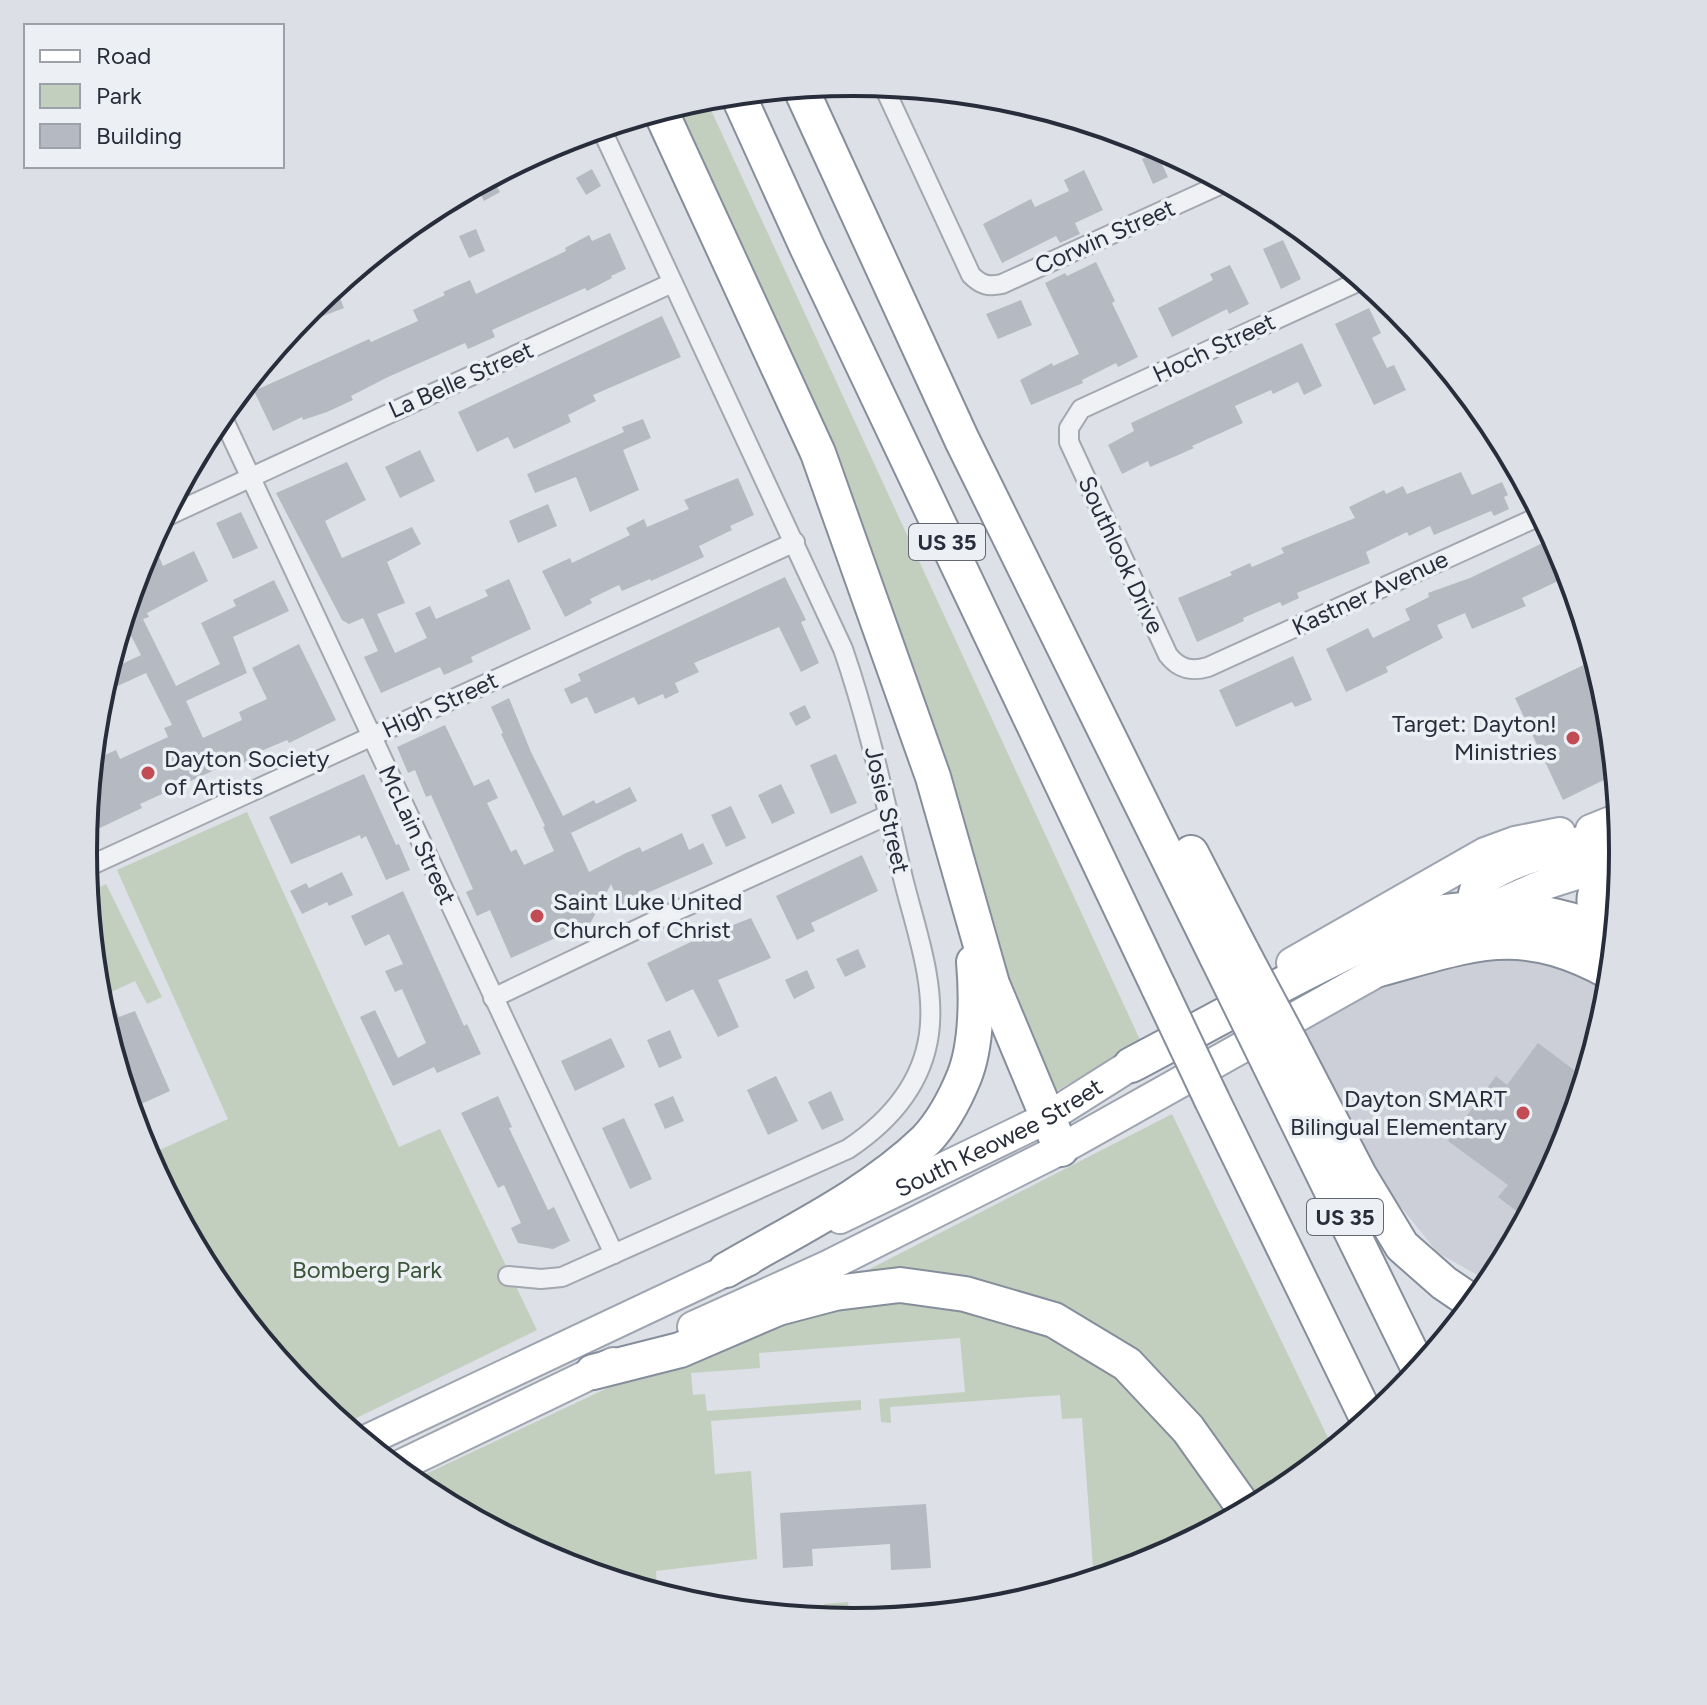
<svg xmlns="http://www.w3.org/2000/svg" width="1707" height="1705" viewBox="0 0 1707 1705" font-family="Figtree,sans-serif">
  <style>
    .built { fill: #cccfd7 }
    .green { fill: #c2cfbf }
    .building { fill: #b5b9c2 }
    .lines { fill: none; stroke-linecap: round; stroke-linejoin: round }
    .minor-casing { stroke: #a3a7af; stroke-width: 22 }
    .primary-casing { stroke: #9ea4b0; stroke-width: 34 }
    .motorway-casing { stroke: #868d9b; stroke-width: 38 }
    .minor { stroke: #f0f1f4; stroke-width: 18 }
    .primary { stroke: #fff; stroke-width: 30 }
    .motorway { stroke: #fff; stroke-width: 34 }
    .motorway-bridge-casing { stroke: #868d9b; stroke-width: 38; stroke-linecap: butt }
    .motorway-bridge { stroke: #fff; stroke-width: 34 }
    .poi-dot { fill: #c14c53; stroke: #eceff4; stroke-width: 3 }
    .labels { text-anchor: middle; stroke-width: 7; stroke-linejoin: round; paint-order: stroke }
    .shield { fill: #eceff4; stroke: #636772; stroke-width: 2 }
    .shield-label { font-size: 22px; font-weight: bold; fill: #282d3b }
    .street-label { font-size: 24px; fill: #282d3b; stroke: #eceff4 }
    .poi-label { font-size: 24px; fill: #282d3b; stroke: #eceff4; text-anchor: end }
    .park-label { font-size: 24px; fill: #3a5537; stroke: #eceff4 }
    .rim { fill: none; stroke: #282d3b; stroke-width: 4 }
  </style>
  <rect width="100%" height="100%" fill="#dde0e6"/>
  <polygon class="built" points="1447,957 1570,961 1610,990 1609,1003 1565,1148 1492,1283 1438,1253 1375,1175 1303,1027 1388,980"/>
  <g class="green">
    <polygon points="705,97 1141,1042 1051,1094 996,942 669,107"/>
    <polygon points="247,812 399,1147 440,1129 537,1330 342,1425 308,1397 213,1280 146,1156 228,1119 117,870"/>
    <polygon points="106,884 162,997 147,1004 135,981 109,993 94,962 87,893"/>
    <polygon points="1172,1114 1334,1450 1281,1493 1259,1505 1102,1337 858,1275"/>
    <polygon points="913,1297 1053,1336 1130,1385 1187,1450 1235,1518 1148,1565 1094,1581 1082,1418 1062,1419 1060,1395 890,1407 891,1423 881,1422 879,1399 965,1392 960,1338 759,1353 760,1368 691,1373 693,1395 705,1394 707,1411 861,1400 861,1410 711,1421 715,1474 751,1471 757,1559 656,1571 657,1594 558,1564 425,1493 411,1481 633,1376 777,1317"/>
    <polygon points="848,1602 849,1623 826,1620 824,1604"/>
    <polygon points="933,1610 944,1614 887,1619 893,1615"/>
  </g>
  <g class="building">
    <polygon points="1156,152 1168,177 1153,184 1142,159"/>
    <polygon points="592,169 601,186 586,195 576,178"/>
    <polygon points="1084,170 1103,210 1075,223 1080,234 1060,243 1056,236 1002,263 983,224 1031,199 1035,207 1069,191 1064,180"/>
    <polygon points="491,177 500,192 484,201 476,185"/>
    <polygon points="476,229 485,251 469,258 459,236"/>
    <polygon points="610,233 626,269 611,276 612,278 587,291 585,288 492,330 495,337 468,349 465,343 388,377 351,396 353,400 327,412 303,420 302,417 273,431 254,391 369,339 371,342 418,321 413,310 445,295 443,292 470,280 476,294 566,251 565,248 589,235 592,241"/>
    <polygon points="1283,240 1301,279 1281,289 1263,249"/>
    <polygon points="1096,262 1115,301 1112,303 1138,357 1118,367 1116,363 1082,380 1083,383 1031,405 1020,380 1052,363 1053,366 1079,354 1045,283 1065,273 1067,276"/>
    <polygon points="1230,265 1249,304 1229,314 1227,309 1172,337 1158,308 1213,280 1210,274"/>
    <polygon points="335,286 344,308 323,316 317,301"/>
    <polygon points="1021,300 1032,325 998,339 986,314"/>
    <polygon points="1369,308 1381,333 1372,338 1387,368 1394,365 1406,390 1374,405 1335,324"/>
    <polygon points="662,316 681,357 593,395 596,401 568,415 571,422 514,449 508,437 477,452 458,412"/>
    <polygon points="1302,343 1322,386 1304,395 1298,382 1273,394 1271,390 1235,406 1243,423 1192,446 1194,448 1176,456 1150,467 1148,461 1122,474 1108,445 1134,431 1131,423"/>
    <polygon points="643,419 651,438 623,450 639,490 590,512 576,477 535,493 527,474 624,432 622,427"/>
    <polygon points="420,450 435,481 400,498 385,467"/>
    <polygon points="347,462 366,500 325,521 342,558 412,527 421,544 387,562 405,603 377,614 395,653 427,638 415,613 430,606 436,619 488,596 485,590 509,579 531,629 471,657 473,662 444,675 440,667 381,693 364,657 378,651 363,618 349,624 342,620 276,493"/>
    <polygon points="1461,472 1472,495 1502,482 1508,495 1504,497 1509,509 1494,516 1491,511 1434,535 1430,526 1409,536 1407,532 1366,552 1370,563 1297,593 1299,598 1282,606 1280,602 1243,618 1244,621 1197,642 1178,598 1232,575 1230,572 1250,563 1252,567 1284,553 1281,548 1355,518 1349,507 1384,490 1386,494 1403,486 1407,494"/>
    <polygon points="738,478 754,515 730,526 732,530 699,546 704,557 651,581 650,579 622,591 619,585 590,599 592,603 565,617 542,571 570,558 572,563 630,535 626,528 644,519 647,527 689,509 684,500"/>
    <polygon points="548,504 557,526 518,543 509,521"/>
    <polygon points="241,512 258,548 233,559 216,523"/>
    <polygon points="1555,537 1566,558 1571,575 1522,598 1526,606 1472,629 1465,613 1437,625 1443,638 1386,667 1388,672 1346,692 1326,649 1368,628 1373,638 1410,620 1405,609 1429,597 1428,593 1470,578"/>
    <polygon points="194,551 208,581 147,613 149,617 143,619 176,686 220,664 201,623 236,606 233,600 274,580 289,611 233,637 247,673 186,701 203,738 242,720 239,712 267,699 252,668 299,644 336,720 289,743 287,740 254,754 256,757 232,769 230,763 140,804 142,808 85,835 92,761 116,750 120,759 168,737 164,728 172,725 146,673 100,694 107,671 141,655 128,630 118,634 141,560 157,552 163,566"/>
    <polygon points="785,577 806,620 801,622 819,663 801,672 779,627 694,663 699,672 675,683 679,692 665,699 663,694 638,705 634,697 595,714 587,697 571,704 564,689 581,681 578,674"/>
    <polygon points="1293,656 1312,700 1295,707 1292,702 1236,727 1219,690"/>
    <polygon points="1596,659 1609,703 1616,774 1563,800 1515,698"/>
    <polygon points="509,698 531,752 563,816 594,800 596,804 630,787 637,801 571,833 589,872 626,853 640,847 642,852 682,833 689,850 703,843 713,864 620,905 611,884 591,922 511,958 490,910 477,916 466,892 473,889 431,795 426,797 415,770 408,773 397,747 445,725 474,786 489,779 498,798 487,803 511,852 516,849 524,865 554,851 543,827 545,826 501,734 503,733 491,707"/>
    <polygon points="805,705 811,718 796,726 789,713"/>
    <polygon points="836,754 857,803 831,814 810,765"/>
    <polygon points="364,774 396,845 399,844 410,870 386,880 366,836 361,839 360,835 291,864 269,817"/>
    <polygon points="781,784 795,813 772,824 758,795"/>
    <polygon points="731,806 746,838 726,847 711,815"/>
    <polygon points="862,855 878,891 811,923 815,931 797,940 776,896"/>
    <polygon points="342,872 353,895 329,906 327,902 302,914 290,891 306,883 309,888"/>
    <polygon points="403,891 464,1026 467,1024 481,1054 437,1073 434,1067 393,1086 360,1017 375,1010 398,1058 426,1043 402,989 395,992 385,971 403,964 389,934 365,946 351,916"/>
    <polygon points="751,918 771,958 718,980 739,1027 718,1037 693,989 666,1002 647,963 697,939"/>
    <polygon points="858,949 866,967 845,977 836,959"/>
    <polygon points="807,970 815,988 794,999 785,980"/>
    <polygon points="109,993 119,1017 135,1011 170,1091 130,1109 98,1002 97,998"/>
    <polygon points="670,1030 682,1058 659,1068 647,1040"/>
    <polygon points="611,1038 625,1067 575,1091 561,1061"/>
    <polygon points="1538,1043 1586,1079 1565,1148 1527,1219 1498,1197 1508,1185 1448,1141 1496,1076 1507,1085"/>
    <polygon points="776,1076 798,1121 768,1135 747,1090"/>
    <polygon points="831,1091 844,1120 822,1130 808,1102"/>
    <polygon points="498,1096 512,1127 509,1128 548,1210 554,1207 570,1241 553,1249 518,1243 511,1228 521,1223 504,1185 498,1188 461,1113"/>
    <polygon points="673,1096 684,1121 665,1129 654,1104"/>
    <polygon points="624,1118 652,1179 630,1189 602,1128"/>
    <polygon points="926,1504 931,1568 891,1570 890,1544 812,1549 813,1566 783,1568 780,1513"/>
  </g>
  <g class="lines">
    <g class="minor-casing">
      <g id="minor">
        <path d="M883,85L971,275C981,285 988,287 1002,284L1226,182"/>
        <path d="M1364,279L1081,409L1069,428V442L1168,655C1179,669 1191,672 1208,667L1542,515"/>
        <polyline points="221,414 614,1254"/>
        <polyline points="163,518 672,283"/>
        <polyline points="85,868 795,542"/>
        <polyline points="493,998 667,915 888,815"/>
        <path d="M508,1276L541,1279L562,1277L848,1149C890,1121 922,1085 929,1034C936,983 915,927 903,878C885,801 869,724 843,649L601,128"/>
      </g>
    </g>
    <g class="primary-casing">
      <g id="primary">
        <polyline points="1591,830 1621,818"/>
        <polyline points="1292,963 1485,853 1515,842 1560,833"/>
        <path id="s1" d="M840,1218L1047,1118L1150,1053"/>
        <path d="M693,1327L828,1266L1061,1149L1485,911C1529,890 1573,869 1623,867"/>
        <polyline points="363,1442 749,1260"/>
        <polyline points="395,1468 613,1363"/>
      </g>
    </g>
    <g class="motorway-casing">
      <g id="motorway">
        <polyline points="800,87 962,440 1217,957"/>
        <polyline points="737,93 807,247 1159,988"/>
        <polyline points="660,110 818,453 933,777 992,984 1061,1149"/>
        <polyline points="1191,853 1242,952"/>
        <path d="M1495,927L1476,894L1480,880C1520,851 1575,845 1622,837"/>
        <path d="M1611,937C1591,903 1587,900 1611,867"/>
        <path d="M1379,969C1475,943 1519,922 1612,973"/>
        <polyline points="1291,1044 1359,1175 1402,1246 1444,1283 1475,1304"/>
        <polyline points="1269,1063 1420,1371"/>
        <path d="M1131,1065C1205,1026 1278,985 1353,949C1382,936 1412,917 1444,912C1494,905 1573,910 1615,941"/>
        <polyline points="1212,1100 1369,1422"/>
        <path d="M726,1270C793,1231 869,1195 926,1140C942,1123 955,1099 964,1077C977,1045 977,996 974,962"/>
        <polyline points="593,1372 680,1350 778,1308 835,1293 900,1285 965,1294 1054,1320 1127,1364 1188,1429 1247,1512"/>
      </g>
    </g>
    <use href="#minor" class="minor"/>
    <use href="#primary" class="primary"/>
    <use href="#motorway" class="motorway"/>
    <g class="motorway-bridge-casing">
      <g id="motorway-bridge">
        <polyline points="1242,952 1291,1044"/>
        <polyline points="1217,957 1269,1063"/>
        <polyline points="1159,988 1212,1100"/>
      </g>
    </g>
    <use href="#motorway-bridge" class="motorway-bridge"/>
  </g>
  <g class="poi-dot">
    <circle cx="1573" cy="738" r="8"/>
    <circle cx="148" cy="773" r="8"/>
    <circle cx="537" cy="916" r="8"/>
    <circle cx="1523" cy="1113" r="8"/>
  </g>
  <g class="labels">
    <g class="shield">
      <rect x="909" y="524" width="76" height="36" rx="6"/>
      <rect x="1307" y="1199" width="76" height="36" rx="6"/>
    </g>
    <g class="shield-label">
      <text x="947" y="550">US 35</text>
      <text x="1345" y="1225">US 35</text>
    </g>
    <g class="street-label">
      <text transform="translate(1105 237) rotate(-24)" y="8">Corwin Street</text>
      <text transform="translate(1214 348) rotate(-25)" y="8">Hoch Street</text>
      <text transform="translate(461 380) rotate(-24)" y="8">La Belle Street</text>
      <text transform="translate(1121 555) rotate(65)" y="8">Southlook Drive</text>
      <text transform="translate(1370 593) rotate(-25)" y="8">Kastner Avenue</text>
      <text transform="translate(440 705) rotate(-25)" y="8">High Street</text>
      <text transform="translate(887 810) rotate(77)" y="8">Josie Street</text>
      <text transform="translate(417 835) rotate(65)" y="8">McLain Street</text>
      <text dy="8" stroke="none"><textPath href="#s1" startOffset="178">South Keowee Street</textPath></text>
    </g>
    <g class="poi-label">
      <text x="1557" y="732">Target: Dayton!<tspan x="1557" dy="28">Ministries</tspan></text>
      <text x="164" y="767" text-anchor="start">Dayton Society<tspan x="164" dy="28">of Artists</tspan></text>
      <text x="553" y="910" text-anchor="start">Saint Luke United<tspan x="553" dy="28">Church of Christ</tspan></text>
      <text x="1507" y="1107">Dayton SMART<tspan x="1507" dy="28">Bilingual Elementary</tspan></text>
    </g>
    <g class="park-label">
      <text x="367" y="1278">Bomberg Park</text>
    </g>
  </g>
  <path d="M0 0H1707V1705H0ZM97 852a756 756 0 1 1 1512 0a756 756 0 1 1-1512 0Z" fill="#dcdfe5" fill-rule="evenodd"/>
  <path class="rim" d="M97 852a756 756 0 1 1 1512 0a756 756 0 1 1-1512 0Z"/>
  <rect x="24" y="24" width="260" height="144" fill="#eceff4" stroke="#9ea1aa" stroke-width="2"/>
  <rect x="40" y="50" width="40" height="12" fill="#ffffff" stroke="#9ea1aa" stroke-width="2"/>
  <text x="96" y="64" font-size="24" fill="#282d3b">Road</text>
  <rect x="40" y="84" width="40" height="24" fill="#c2cfbf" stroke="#9ea1aa" stroke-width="2"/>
  <text x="96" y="104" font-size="24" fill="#282d3b">Park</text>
  <rect x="40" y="124" width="40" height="24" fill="#b5b9c2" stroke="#9ea1aa" stroke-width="2"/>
  <text x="96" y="144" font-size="24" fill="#282d3b">Building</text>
</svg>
